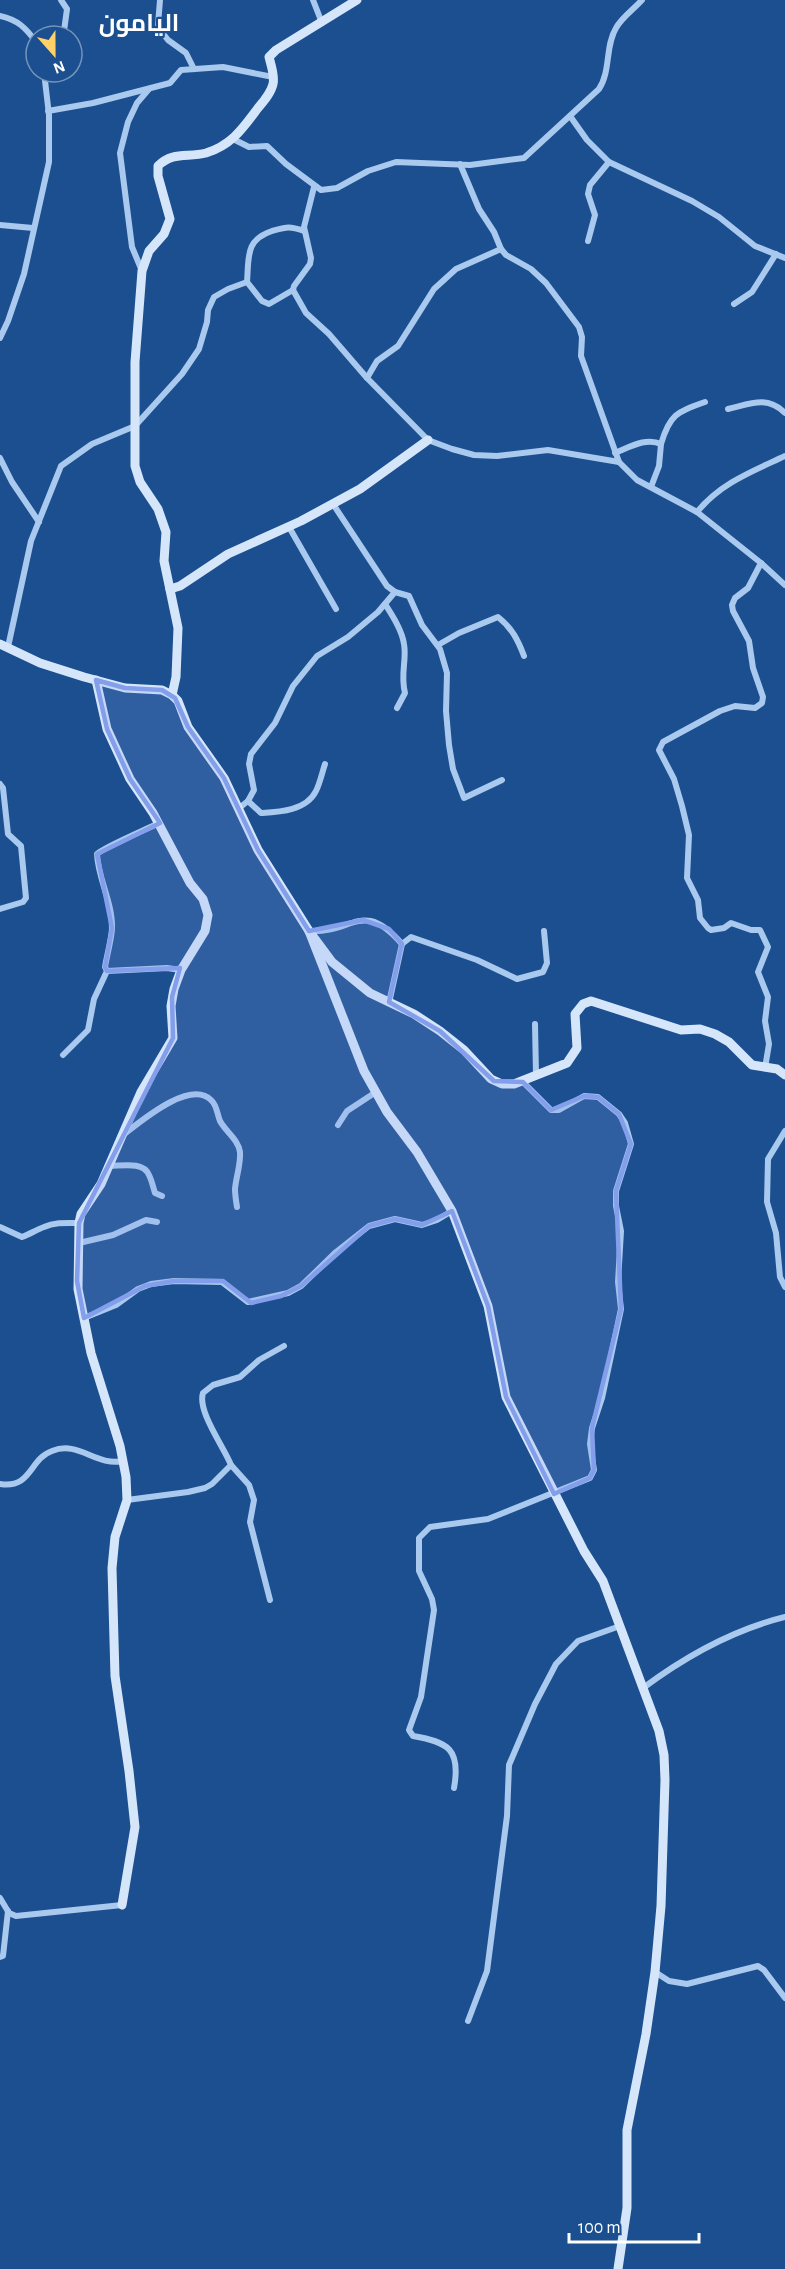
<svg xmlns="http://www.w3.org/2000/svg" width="785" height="2269" viewBox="0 0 785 2269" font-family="'Alegreya Sans',Cairo,sans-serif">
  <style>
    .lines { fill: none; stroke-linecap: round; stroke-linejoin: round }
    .street { stroke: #a9c9ee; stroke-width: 6 }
    .secondary { stroke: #d6e6fa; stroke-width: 9 }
    .marked { fill: #839eea; fill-opacity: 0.2; stroke: #839eea; stroke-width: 4.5; stroke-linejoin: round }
    .labels { text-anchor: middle; stroke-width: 4.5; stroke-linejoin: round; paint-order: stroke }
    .district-label { font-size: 24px; font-weight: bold; fill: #fff; stroke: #1b4f8f }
  </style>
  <rect width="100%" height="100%" fill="#1b4f8f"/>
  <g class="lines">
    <g class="street">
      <polyline points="160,0 158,25 161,31 168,40 186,53 194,69"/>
      <polyline points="313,0 322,23"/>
      <path d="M0,16C18,20 26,28 36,42"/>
      <polyline points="58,36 64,31 67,9 61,0"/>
      <polyline points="48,111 93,103 170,83 181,70 223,67 273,77"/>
      <polyline points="570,116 587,140 609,162 692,201 719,217 755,246 785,258"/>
      <path d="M233,139L249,147L267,146L286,164L321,190L337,188L368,171L396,162L470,165L524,158L599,89C611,71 605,46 616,28C622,17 633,10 642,0"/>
      <polyline points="460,164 479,209 494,232 501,249 506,255 531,269 546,283 579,327 582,337 581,356 619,462 637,480 697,512 761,563 785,585"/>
      <polyline points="314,187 304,227 311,258 310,264 294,286 293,290 306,313 329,334 367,378 428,440 452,449 474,455 497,456 548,450 619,462"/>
      <polyline points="0,225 33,228"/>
      <polyline points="588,241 595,215 588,194 590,185 609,162"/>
      <polyline points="142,271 132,247 120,153 128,122 137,103 149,89"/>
      <path d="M247,282C249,257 245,240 272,231C287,227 289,226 304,231"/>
      <polyline points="734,304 752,292 776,254"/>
      <polyline points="0,338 8,321 24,274 49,162 49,115 44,72"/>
      <polyline points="367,378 377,361 398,346 434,289 456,269 501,249"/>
      <path d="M728,409C750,404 767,395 785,413"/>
      <path d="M661,444C670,414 677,412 705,402"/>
      <path d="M615,453C630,447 646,437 661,444L659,466L651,487"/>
      <polyline points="0,458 12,482 39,522"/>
      <polyline points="333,504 387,586 395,592 409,596 422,625 440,649 447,673 446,711 449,745 453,769 464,798 502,780"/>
      <path d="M697,512C721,483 751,472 785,456"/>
      <polyline points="289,527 336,609"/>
      <polyline points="761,563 748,588 735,598 732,605 733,611 749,641 753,668 763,697 762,703 755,708 735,706 720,711 663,742 659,750 674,779 682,806 689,835 687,878 698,900 700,918 708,928 711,930 724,928 731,923 751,930 760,930 768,947 758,972 768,997 765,1021 769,1044 765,1068"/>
      <path d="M385,604C392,615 402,630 404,644C407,660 400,674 405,693L397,708"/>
      <path d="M438,645L459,633L498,617C512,628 518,640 524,656"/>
      <polyline points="8,647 31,541 61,466 92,444 135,426 182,374 199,349 207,322 208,310 214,297 228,289 247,282 262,301 269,304 293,290"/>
      <polyline points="0,784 3,788 8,834 21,846 26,898 23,902 0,909"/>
      <path d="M248,801L261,813C279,812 306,811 316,791C320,783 322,773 325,764"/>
      <polyline points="238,809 248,801 254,790 249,764 251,754 275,723 293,686 317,656 348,637 378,612 395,592"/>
      <path d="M159,823C147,829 102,848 97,854C98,879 113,903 112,929C111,941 107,955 105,967L107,971L167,968L181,970"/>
      <path d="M309,931C353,934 362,898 402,944"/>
      <polyline points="389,1003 402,944 411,937 477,960 517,979 543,972 547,963 544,931"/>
      <polyline points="535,1024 536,1075"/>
      <polyline points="63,1055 88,1030 94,999 107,971"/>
      <polyline points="338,1125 347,1111 376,1092"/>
      <polyline points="785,1131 768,1159 767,1202 776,1233 780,1277 785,1287"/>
      <path d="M123,1135C140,1122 190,1079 211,1100C217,1105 217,1114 220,1121C226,1132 238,1139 240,1152C241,1164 236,1177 235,1189C235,1195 236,1201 237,1207"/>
      <path d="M109,1166C122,1166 143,1161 149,1175C152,1181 153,1187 155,1193L162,1196"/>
      <path d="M0,1227L22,1237C30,1234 36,1230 44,1227C55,1222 67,1223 79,1223"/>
      <polyline points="79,1243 113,1235 146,1220 157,1222"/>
      <polyline points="84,1318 116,1305 138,1289 151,1284 174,1281 222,1282 248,1302 288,1293 301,1286 336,1252 369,1226 395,1219 422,1225 437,1220 452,1211"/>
      <polyline points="231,1465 249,1485 254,1500 250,1522 270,1600"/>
      <path d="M0,1484C32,1489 29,1459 52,1451C79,1440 95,1467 124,1461"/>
      <path d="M127,1500L188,1492L205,1488L212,1484L231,1465C224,1447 197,1411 203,1393L213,1385L240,1377L259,1360L284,1346"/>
      <path d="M643,1688C686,1656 732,1630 785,1617"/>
      <path d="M454,1788C461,1749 448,1742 413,1736L409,1730L421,1697L434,1610L432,1599L419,1571V1538L430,1527L488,1519L590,1478L594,1470L590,1444L592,1428L602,1398L621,1309L618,1282L621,1231L616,1206V1191L631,1144L625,1123L619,1114L598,1097L584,1096L559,1110H551L523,1082"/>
      <polyline points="0,1898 9,1913 16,1916 122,1905"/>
      <polyline points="0,1957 3,1956 8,1911"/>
      <polyline points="655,1972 669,1981 687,1984 758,1966 764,1970 785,1998"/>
      <polyline points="468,2021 487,1971 507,1816 509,1765 535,1704 556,1664 578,1641 620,1626"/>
    </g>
    <g class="secondary">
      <polyline points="170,589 180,586 228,554 301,521 360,489 428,440"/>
      <polyline points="0,644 40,663 84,677 125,688 162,690 172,695 178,701 188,727 224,778 258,850 309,931 332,962 370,993 414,1014 440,1031 464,1050 491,1079 502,1084 514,1084 567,1063 577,1048 575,1014 583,1004 591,1001 681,1030 700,1029 715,1034 729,1042 752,1065 777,1069 785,1075"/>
      <polyline points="96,680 107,729 130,779 153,813 190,883 203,899 208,915 205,931 181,970 174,989 171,1006 173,1038 141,1092 101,1184 81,1214 79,1223 78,1289 91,1353 120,1446 126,1477 127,1500 115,1537 112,1568 115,1676 129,1771 135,1827 122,1905"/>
      <path d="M172,695L176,677L178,628L164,561L166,532L158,509L140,482L135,466V362L142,271L149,251L164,234L170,219L158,176V166C173,151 188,158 206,153C232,145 243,128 258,108C264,101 271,93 273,84C275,76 271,65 269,57L276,50L357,0"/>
      <polyline points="309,931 364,1071 387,1112 417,1152 452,1211 488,1306 506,1397 584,1551 603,1581 659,1731 664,1755 665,1780 661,1906 655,1972 646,2034 627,2130 627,2208 618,2269"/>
    </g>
  </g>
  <path class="marked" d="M96,680L125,688L162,690L175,698L188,727L224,778L258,850L309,931L363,920L389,929L402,944L389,1002L440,1031L494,1081L523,1082L551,1110L584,1096L598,1097L619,1114L631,1144L616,1191L621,1309L592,1428L594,1470L590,1478L554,1494L506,1397L488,1306L452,1211L422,1225L395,1219L369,1226L301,1286L281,1296L251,1303L223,1281H174L145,1286L84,1318L77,1281L79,1223L173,1038L172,997L180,968L107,971L105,967L112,928L97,854L160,823L130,779L107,729Z"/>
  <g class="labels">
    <g class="district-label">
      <text x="139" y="31">اليامون</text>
    </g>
  </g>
  <g transform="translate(54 54) rotate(159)"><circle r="28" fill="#1b4f8f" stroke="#7695bc" stroke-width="1.5"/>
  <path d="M0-4.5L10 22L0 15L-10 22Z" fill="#ffd166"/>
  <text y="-9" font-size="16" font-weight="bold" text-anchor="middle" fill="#ffffff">N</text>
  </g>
  <path d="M569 2233v9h130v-9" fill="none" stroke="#ffffff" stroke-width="3"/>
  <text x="578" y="2233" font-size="18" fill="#ffffff" stroke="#1b4f8f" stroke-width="4.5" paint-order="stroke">100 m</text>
</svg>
